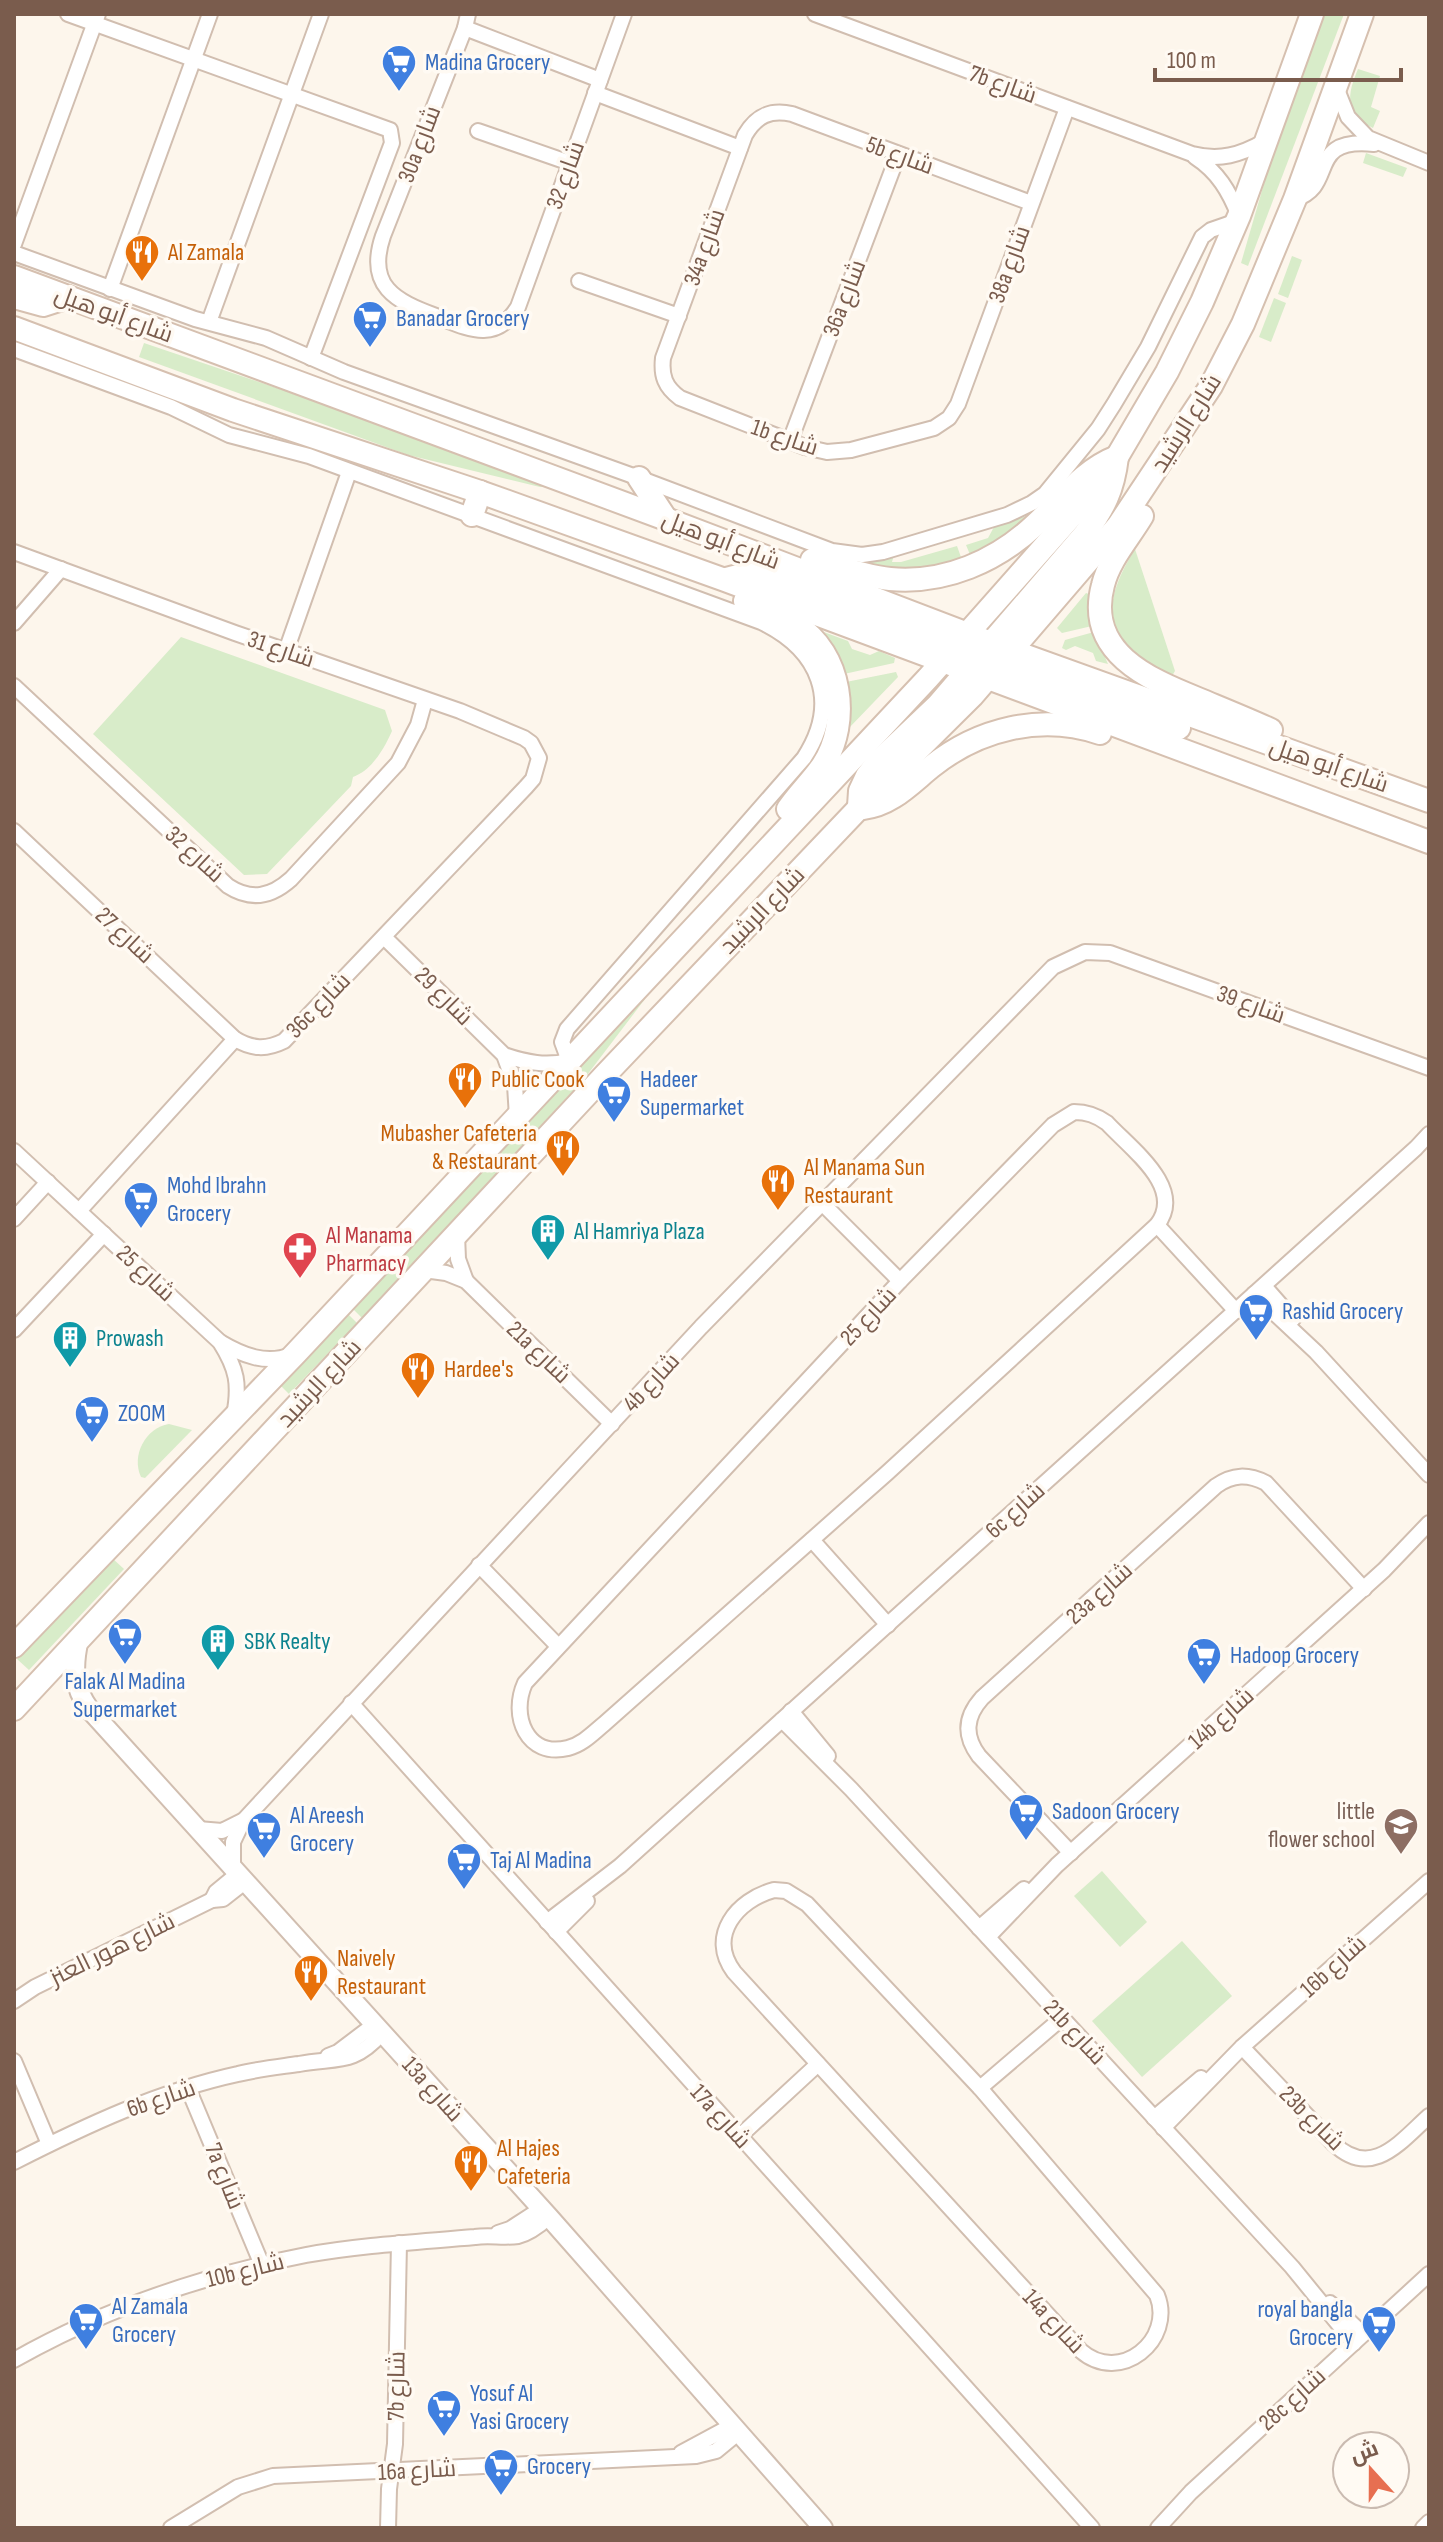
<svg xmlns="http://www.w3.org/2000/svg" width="1443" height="2542" viewBox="0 0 1443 2542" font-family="'Sofia Sans Condensed',Cairo,sans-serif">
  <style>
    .green { fill: #d8ecc9 }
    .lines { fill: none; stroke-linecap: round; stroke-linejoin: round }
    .minor-casing { stroke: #d1beb0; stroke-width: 18 }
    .tertiary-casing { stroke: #d1beb0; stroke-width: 22 }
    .secondary-casing { stroke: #d6c0b0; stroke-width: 26 }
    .minor { stroke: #fff; stroke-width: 14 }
    .tertiary { stroke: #fff; stroke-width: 18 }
    .secondary { stroke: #fff; stroke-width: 22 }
    .labels { text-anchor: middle; stroke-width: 7; stroke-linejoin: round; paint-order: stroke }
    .shop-label { font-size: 24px; fill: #366cbe; stroke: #fffaf3; text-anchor: start }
    .street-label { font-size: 24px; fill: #7a5c4d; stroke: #fffaf3 }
    .food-label { font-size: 24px; fill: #c56008; stroke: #fffaf3; text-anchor: start }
    .culture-label { font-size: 24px; fill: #0d838f; stroke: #fffaf3; text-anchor: start }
    .health-label { font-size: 24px; fill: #be3a42; stroke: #fffaf3; text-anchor: start }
    .education-label { font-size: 24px; fill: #785e54; stroke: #fffaf3; text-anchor: end }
  </style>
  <rect width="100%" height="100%" fill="#fdf6ec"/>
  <g class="green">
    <polygon points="1324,14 1344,14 1248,266 1241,263 1274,149"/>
    <path d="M1358,69L1380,76L1371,107L1380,111L1373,128C1344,113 1347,95 1358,69Z"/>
    <polygon points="1366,153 1407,168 1403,177 1363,163"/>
    <polygon points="1292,256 1302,260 1288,298 1278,294"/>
    <polygon points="1274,298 1286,303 1271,342 1259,337"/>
    <polygon points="144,343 374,421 549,486 540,487 408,455 139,357"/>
    <polygon points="1029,515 1001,539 971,557 966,545 988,538 994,527"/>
    <path d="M957,546L962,560C926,569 895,572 859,562L894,555L892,562H901Z"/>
    <path d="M1135,549L1175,671L1172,676C1104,646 1097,610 1135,549Z"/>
    <polygon points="1086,593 1089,594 1089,611 1092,626 1062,633 1057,628"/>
    <polygon points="821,631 848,641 852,649 870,655 879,651 895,658 894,663 844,674 833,648"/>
    <polygon points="1094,632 1108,664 1096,661 1093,653 1075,646 1066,650 1062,648 1065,640"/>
    <path d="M181,637L385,710L392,731C384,749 372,770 353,777L351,786L267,874L244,875L93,734Z"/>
    <polygon points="896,672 898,677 848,729 849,696 846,682"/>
    <polygon points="642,999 645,999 584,1079 362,1318 352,1308"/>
    <polygon points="347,1313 357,1323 289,1394 280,1385"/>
    <path d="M169,1424L192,1430L145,1478L141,1477C131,1456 145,1428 169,1424Z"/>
    <polygon points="112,1558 124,1569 29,1670 17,1659"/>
    <polygon points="1102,1871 1147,1922 1120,1947 1074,1896"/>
    <polygon points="1182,1941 1232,1996 1142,2077 1092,2021"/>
  </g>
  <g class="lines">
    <g class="minor-casing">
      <g id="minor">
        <polyline points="68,14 390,130 392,143 311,358"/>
        <path d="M468,14L465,28L383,236C366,286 395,301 436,316C467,328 495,344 518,307L624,14"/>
        <path d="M815,14L1192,154C1220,161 1240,155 1265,141"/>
        <polyline points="465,28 600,80"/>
        <polyline points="1336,87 1348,117 1368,138 1429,163"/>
        <polyline points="595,93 740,148"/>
        <polyline points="478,131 570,163"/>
        <path d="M1195,157C1218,172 1229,191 1239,216"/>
        <path d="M1295,199C1338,186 1305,137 1374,144"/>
        <path d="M1031,203L792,114C770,109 756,116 745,135L663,358C661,376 665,387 680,398L805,447L827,452L851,450L934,428L949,418L958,404L1067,108"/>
        <polyline points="14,244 98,14"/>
        <polyline points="14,253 195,319 266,338 344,372 639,478 832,551 862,555 883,552 1007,515 1032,503 1045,494 1098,429 1114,404 1148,347 1202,237 1211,230 1237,221"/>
        <polyline points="579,281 679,316"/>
        <polyline points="110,289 210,14"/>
        <polyline points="209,322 321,14"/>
        <path d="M14,349L171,407L229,435L309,456L761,622C819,650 841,701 804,758L567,1029L562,1042L569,1061C546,1066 527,1063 504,1055"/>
        <polyline points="790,441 898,155"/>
        <path d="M14,552L235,633L460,711L524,738L531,743L539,758L533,779L526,787L284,1041C266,1050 252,1049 235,1039L14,831"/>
        <polyline points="14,623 61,569"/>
        <polyline points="286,651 349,472"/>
        <path d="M14,686L228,886C251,901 271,897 291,879L398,763L418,725L425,700"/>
        <polyline points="384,937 504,1055 515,1085 517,1117"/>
        <path d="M1074,1112C1087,1112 1096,1115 1107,1123C1131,1149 1186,1188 1157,1225L887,1473L604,1724C593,1733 583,1744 568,1748C527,1758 510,1716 525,1683L900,1281L1053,1125Z"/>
        <path d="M14,1151L220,1342C237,1369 240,1384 234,1416"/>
        <polyline points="822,1203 900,1281"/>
        <polyline points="79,1211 235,1039"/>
        <polyline points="14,1219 48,1182"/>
        <polyline points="1157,1225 1236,1311"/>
        <polyline points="457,1235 458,1259 466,1281"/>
        <polyline points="424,1270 446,1273 466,1281 612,1424"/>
        <polyline points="1264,1286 1293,1319"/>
        <polyline points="1254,1294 1316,1352 1429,1475"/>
        <polyline points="14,1330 104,1234"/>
        <path d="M220,1342C242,1355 266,1365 291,1355"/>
        <polyline points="812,1540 888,1625"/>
        <polyline points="479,1565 558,1646"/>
        <polyline points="351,1703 1092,2528"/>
        <polyline points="791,1711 828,1756"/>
        <polyline points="782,1720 851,1789 1292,2267 1354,2343"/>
        <polyline points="198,1829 222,1831 242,1821"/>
        <path d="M1071,1853L979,1756C964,1736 965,1717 982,1698L1216,1486C1233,1474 1248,1474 1266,1483L1364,1589"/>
        <polyline points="233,1866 233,1842 243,1821 701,1327 1053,967 1085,952 1110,953 1429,1068"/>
        <path d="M774,1890L786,1891L807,1904L980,2088L1157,2295C1175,2340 1120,2385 1081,2351L734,1972C707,1936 737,1900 774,1890Z"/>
        <polyline points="212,1900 216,1892 239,1873"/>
        <polyline points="547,1922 620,1866 1416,1148 1429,1134"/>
        <polyline points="979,1928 1024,1889"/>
        <polyline points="556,1932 587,1901"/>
        <polyline points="988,1937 1057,1865 1384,1570 1429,1523"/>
        <polyline points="14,2001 35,1987 212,1900 223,1899 246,1881"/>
        <path d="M1242,2047L1334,2144C1372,2180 1401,2141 1429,2116"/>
        <polyline points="328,2056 338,2052 375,2024"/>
        <polyline points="14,2061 49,2144"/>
        <polyline points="188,2088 262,2265"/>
        <polyline points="980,2088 1062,2018"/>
        <polyline points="1154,2118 1201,2078"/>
        <polyline points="1163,2128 1242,2047 1429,1881"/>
        <polyline points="740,2136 818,2064"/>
        <path d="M14,2162C85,2126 159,2091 238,2074C258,2069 278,2067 299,2064C337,2057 353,2066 382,2033"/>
        <polyline points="498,2233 510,2229 541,2209"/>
        <polyline points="1330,2303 1363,2334"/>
        <path d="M14,2360C104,2309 204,2275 306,2255C362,2245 419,2242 475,2237C489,2235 504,2238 518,2236C530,2233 540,2225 549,2217"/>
        <polyline points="681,2453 733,2425"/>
        <polyline points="171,2528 238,2487 273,2476 696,2456 716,2451 739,2432"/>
        <polyline points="388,2528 389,2489 395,2444 399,2243"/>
        <polyline points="1158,2528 1191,2492 1429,2274"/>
        <polyline points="1423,2528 1429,2522"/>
      </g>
    </g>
    <g class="tertiary-casing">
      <path id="tertiary" d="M79,1638C73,1666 72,1686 90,1710L549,2217L823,2528"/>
    </g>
    <g class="secondary-casing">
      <g id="secondary">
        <polyline points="14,277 666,519 1012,651 1429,801"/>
        <polyline points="14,297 43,305 68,297"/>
        <polyline points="14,328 233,410 480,492 725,580 1429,842"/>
        <polyline points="639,478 666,519"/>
        <polyline points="472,515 480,492"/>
        <path d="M1142,516C1129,538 1109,560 1103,585C1085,652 1148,679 1198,699C1222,709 1247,719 1271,730"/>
        <path d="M812,560C837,567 863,576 890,579C945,584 997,561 1036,524C1062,500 1083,470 1117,457C1113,491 1104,507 1085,534L938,705L877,763L867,776L860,791L859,806"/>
        <path d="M726,579C748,573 763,573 785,580L955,648L1179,728"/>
        <path d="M745,601C762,609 780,616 796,625C842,653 851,722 823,765C813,780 799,793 788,809"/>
        <path d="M863,808C891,805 910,784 931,767C978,729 1041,713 1100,733"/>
        <polyline points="14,1646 296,1353 928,678 1075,512 1117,457 1167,372 1202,302 1239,216 1312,14"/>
        <polyline points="14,1709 605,1075 859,808 972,696 1118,526 1211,386 1243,324 1295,199 1362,14"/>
      </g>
    </g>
    <use href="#minor" class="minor"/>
    <use href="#tertiary" class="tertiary"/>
    <use href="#secondary" class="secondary"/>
  </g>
  <defs>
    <g id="supermarket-pin" transform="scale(1.8)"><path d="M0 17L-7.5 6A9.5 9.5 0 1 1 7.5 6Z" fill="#3f7fe0" stroke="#fffaf3"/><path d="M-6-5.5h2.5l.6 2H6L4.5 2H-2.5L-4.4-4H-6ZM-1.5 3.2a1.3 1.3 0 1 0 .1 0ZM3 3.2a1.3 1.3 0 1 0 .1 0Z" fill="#fff"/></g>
    <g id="restaurant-pin" transform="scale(1.8)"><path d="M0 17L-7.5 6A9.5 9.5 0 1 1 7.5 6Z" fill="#e8710a" stroke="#fffaf3"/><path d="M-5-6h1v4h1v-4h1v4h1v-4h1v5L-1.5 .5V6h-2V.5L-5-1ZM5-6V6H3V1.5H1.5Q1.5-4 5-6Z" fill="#fff"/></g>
    <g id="building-pin" transform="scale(1.8)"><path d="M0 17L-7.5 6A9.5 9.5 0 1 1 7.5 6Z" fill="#0f9aa8" stroke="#fffaf3"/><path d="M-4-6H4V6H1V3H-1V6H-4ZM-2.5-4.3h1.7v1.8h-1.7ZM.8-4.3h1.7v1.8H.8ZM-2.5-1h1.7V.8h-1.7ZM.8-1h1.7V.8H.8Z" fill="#fff"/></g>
    <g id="pharmacy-pin" transform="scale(1.8)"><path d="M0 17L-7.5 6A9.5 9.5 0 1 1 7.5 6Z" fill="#e0444e" stroke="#fffaf3"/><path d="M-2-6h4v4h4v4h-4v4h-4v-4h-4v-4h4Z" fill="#fff"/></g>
    <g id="school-pin" transform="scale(1.8)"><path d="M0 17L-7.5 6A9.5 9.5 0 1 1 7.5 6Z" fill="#8d6e63" stroke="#fffaf3"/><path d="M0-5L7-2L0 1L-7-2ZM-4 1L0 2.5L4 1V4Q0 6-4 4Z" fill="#fff"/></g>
  </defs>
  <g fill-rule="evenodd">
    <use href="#supermarket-pin" x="399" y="62"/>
    <use href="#restaurant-pin" x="142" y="252"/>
    <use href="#supermarket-pin" x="370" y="318"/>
    <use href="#restaurant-pin" x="465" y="1079"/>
    <use href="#supermarket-pin" x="614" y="1093"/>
    <use href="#restaurant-pin" x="563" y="1147"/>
    <use href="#restaurant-pin" x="778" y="1181"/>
    <use href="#supermarket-pin" x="141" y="1199"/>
    <use href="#building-pin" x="548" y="1231"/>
    <use href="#pharmacy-pin" x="300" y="1249"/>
    <use href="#supermarket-pin" x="1256" y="1311"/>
    <use href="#building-pin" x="70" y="1338"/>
    <use href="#restaurant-pin" x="418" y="1369"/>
    <use href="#supermarket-pin" x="92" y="1413"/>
    <use href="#supermarket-pin" x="125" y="1635"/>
    <use href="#building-pin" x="218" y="1641"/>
    <use href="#supermarket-pin" x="1204" y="1655"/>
    <use href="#supermarket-pin" x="1026" y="1811"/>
    <use href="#school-pin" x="1401" y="1825"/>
    <use href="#supermarket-pin" x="264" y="1829"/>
    <use href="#supermarket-pin" x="464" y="1860"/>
    <use href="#restaurant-pin" x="311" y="1972"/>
    <use href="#restaurant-pin" x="471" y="2162"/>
    <use href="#supermarket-pin" x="86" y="2320"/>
    <use href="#supermarket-pin" x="1379" y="2323"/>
    <use href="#supermarket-pin" x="444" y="2407"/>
    <use href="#supermarket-pin" x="501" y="2466"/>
  </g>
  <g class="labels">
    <g class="shop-label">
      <text x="425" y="70">Madina Grocery</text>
      <text x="396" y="326">Banadar Grocery</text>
      <text x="640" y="1087">Hadeer<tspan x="640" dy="28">Supermarket</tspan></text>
      <text x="167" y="1193">Mohd Ibrahn<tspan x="167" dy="28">Grocery</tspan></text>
      <text x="1282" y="1319">Rashid Grocery</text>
      <text x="118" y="1421">ZOOM</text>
      <text x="1230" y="1663">Hadoop Grocery</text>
      <text x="125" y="1689" text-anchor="middle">Falak Al Madina<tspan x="125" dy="28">Supermarket</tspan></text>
      <text x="1052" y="1819">Sadoon Grocery</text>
      <text x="290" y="1823">Al Areesh<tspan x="290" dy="28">Grocery</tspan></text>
      <text x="490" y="1868">Taj Al Madina</text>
      <text x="112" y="2314">Al Zamala<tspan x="112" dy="28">Grocery</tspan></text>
      <text x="1353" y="2317" text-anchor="end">royal bangla<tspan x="1353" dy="28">Grocery</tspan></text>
      <text x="470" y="2401">Yosuf Al<tspan x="470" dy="28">Yasi Grocery</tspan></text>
      <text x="527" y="2474">Grocery</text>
    </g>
    <g class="street-label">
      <text transform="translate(1003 84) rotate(20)" y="8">7b شارع</text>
      <text transform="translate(419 144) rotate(-69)" y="8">30a شارع</text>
      <text transform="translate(900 155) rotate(20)" y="8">5b شارع</text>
      <text transform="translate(565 175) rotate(-70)" y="8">شارع 32</text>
      <text transform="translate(704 247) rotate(-70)" y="8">34a شارع</text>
      <text transform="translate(1009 264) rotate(-70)" y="8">38a شارع</text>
      <text transform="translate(844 298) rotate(-69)" y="8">36a شارع</text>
      <text transform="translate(114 314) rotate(20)" y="8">شارع أبو هيل</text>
      <text transform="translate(1186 423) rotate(-58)" y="8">شارع الرشيد</text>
      <text transform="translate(785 437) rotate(19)" y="8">1b شارع</text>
      <text transform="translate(721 540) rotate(21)" y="8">شارع أبو هيل</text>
      <text transform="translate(281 649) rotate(19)" y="8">شارع 31</text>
      <text transform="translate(1329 765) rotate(19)" y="8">شارع أبو هيل</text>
      <text transform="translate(195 854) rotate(43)" y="8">شارع 32</text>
      <text transform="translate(762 910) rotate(-46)" y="8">شارع الرشيد</text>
      <text transform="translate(125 935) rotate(43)" y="8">شارع 27</text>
      <text transform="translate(444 996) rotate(45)" y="8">شارع 29</text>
      <text transform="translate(1251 1004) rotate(20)" y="8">شارع 39</text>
      <text transform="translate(318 1005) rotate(-46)" y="8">36c شارع</text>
      <text transform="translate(146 1273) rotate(43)" y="8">شارع 25</text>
      <text transform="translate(868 1316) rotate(-47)" y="8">شارع 25</text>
      <text transform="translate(539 1352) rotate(44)" y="8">21a شارع</text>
      <text transform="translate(651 1382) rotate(-47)" y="8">4b شارع</text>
      <text transform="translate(319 1383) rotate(-47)" y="8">شارع الرشيد</text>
      <text transform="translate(1015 1510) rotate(-42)" y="8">6c شارع</text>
      <text transform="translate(1099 1593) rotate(-42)" y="8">23a شارع</text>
      <text transform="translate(1221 1718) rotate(-42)" y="8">14b شارع</text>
      <text transform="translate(112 1949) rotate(-26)" y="8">شارع هور العنز</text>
      <text transform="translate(1333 1966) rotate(-42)" y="8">16b شارع</text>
      <text transform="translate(1075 2032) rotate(47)" y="8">21b شارع</text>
      <text transform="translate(433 2089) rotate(48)" y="8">13a شارع</text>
      <text transform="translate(161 2098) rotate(-19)" y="8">6b شارع</text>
      <text transform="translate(721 2116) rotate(48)" y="8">17a شارع</text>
      <text transform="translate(1312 2118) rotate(45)" y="8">23b شارع</text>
      <text transform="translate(225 2176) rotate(68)" y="8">7a شارع</text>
      <text transform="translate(245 2270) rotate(-14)" y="8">10b شارع</text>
      <text transform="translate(1054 2321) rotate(47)" y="8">14a شارع</text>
      <text transform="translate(396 2386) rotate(-89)" y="8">7b شارع</text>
      <text transform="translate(1292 2399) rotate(-42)" y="8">28c شارع</text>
      <text transform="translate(417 2470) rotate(-3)" y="8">16a شارع</text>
    </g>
    <g class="food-label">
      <text x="168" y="260">Al Zamala</text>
      <text x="491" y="1087">Public Cook</text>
      <text x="537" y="1141" text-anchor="end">Mubasher Cafeteria<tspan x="537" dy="28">&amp; Restaurant</tspan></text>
      <text x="804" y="1175">Al Manama Sun<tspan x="804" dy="28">Restaurant</tspan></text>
      <text x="444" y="1377">Hardee's</text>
      <text x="337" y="1966">Naively<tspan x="337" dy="28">Restaurant</tspan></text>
      <text x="497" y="2156">Al Hajes<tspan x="497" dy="28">Cafeteria</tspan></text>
    </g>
    <g class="culture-label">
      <text x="574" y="1239">Al Hamriya Plaza</text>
      <text x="96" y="1346">Prowash</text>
      <text x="244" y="1649">SBK Realty</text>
    </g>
    <g class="health-label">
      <text x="326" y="1243">Al Manama<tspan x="326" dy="28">Pharmacy</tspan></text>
    </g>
    <g class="education-label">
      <text x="1375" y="1819">little<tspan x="1375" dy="28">flower school</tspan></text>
    </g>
  </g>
  <rect width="1443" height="2542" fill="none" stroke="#7a5c4d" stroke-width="32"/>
  <g transform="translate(1371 2470) rotate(339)"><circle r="38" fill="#fffaf3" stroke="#cabbb1" stroke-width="2"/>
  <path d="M0-6L14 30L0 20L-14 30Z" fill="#e76f51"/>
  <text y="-12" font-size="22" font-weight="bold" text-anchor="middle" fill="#7a5c4d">ش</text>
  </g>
  <path d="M1155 68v12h246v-12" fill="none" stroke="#7a5c4d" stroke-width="4"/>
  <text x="1167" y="68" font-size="24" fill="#7a5c4d" stroke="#fffaf3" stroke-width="6" paint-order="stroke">100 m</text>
</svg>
